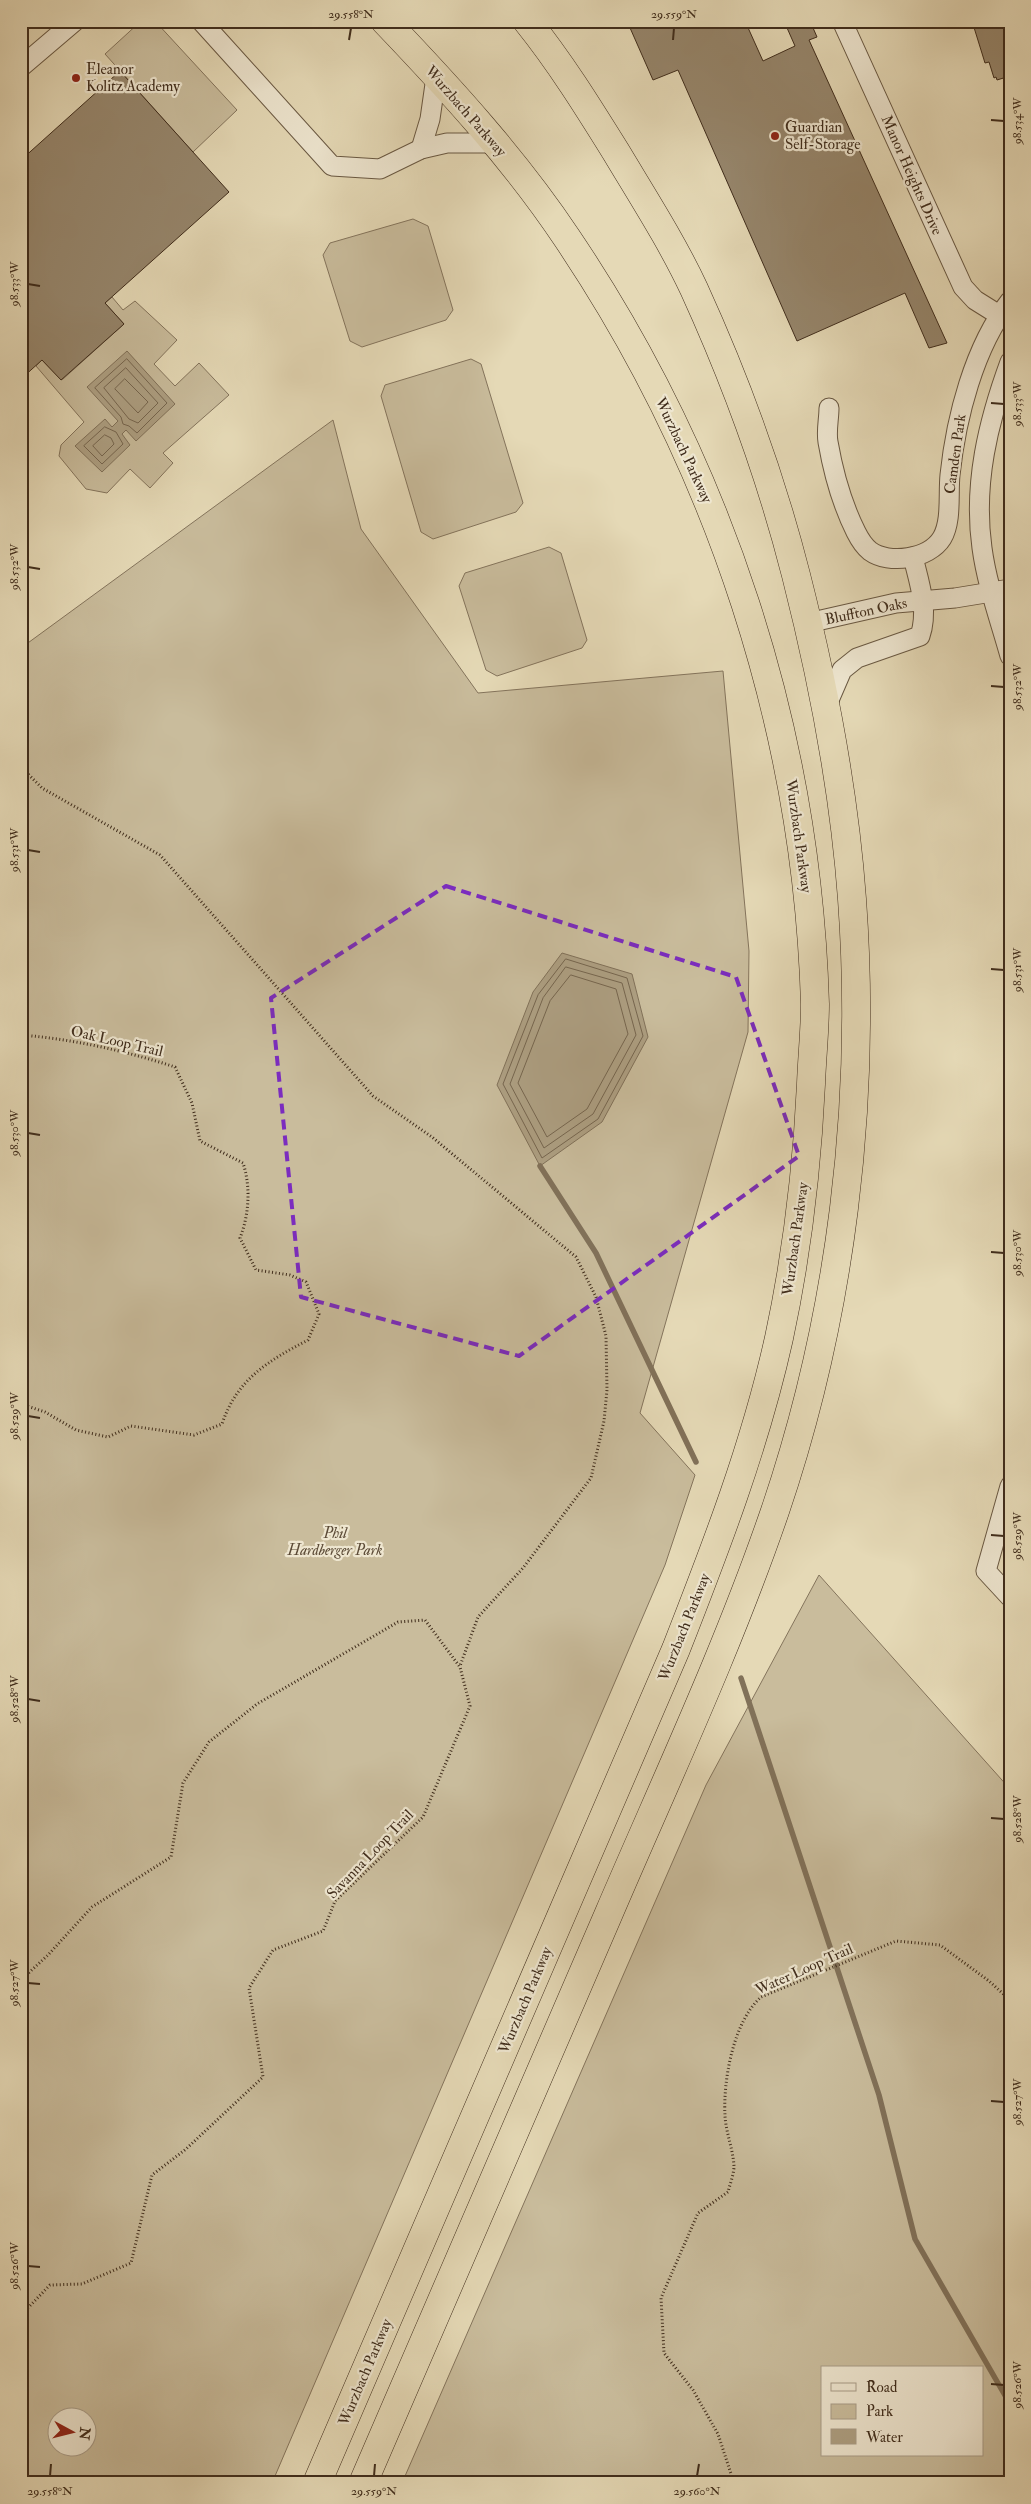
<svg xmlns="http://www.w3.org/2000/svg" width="1031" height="2504" viewBox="0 0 1031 2504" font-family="'IM FELL Double Pica',serif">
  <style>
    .green { fill: #c9bc9c; stroke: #84745c; fill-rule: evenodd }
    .water { fill: #ad9f82; stroke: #817159 }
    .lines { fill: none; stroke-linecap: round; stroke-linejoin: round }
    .shore { stroke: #76664f; stroke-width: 1 }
    .stream { stroke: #817159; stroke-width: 5.5 }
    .building { fill: #96866c; stroke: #402d1c }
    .minor-casing { stroke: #695842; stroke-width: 21 }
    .highway-casing { stroke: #402d1c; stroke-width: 29 }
    .path { stroke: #402d1c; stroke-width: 3; stroke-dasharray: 1 2.5; stroke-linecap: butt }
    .minor { stroke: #eee6d0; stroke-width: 19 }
    .highway { stroke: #e5d9b6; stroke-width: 28 }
    .marked { fill: none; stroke: #7b2cbf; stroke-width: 4; stroke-dasharray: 10 6; stroke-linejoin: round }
    .ticks { fill: none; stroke: #402d1c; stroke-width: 2 }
    .poi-dot { fill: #8f2418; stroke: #eee6d0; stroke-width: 2 }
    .labels { text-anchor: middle; stroke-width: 4.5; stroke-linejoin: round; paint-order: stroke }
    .poi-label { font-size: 15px; fill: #402d1c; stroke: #eee6d0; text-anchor: start }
    .street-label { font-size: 15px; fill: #402d1c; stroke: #eee6d0 }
    .park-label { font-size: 15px; font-style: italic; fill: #5b4a36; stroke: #eee6d0 }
    .neatline { fill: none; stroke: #402d1c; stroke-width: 2 }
    .ticks-label { font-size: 12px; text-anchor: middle; fill: #402d1c }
  </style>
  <rect width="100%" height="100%" fill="#e5d9b6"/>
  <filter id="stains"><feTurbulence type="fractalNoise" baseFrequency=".004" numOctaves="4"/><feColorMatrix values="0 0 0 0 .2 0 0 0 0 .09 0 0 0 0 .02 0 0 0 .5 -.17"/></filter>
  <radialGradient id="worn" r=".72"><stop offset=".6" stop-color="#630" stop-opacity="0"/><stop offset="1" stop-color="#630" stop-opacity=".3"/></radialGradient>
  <g class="green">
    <polygon points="141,21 155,21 237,110 193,152 105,54"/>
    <polygon points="413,219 428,226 453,310 446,320 362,347 350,341 323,255 330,243"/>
    <polygon points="112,297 123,310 135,301 177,340 154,364 175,386 199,363 229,395 163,453 173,463 150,488 130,469 107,493 86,489 59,456 61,445 84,422 36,366 42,360 61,380 63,379 124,324 105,303"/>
    <polygon points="471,359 481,364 523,503 516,512 433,539 421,532 381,396 385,385"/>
    <path d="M333,420L361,529L478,693L723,671L749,951L748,1032L640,1413L695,1475L665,1565L272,2483H21V648ZM58,2416H88V2446H58Z"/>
    <polygon points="549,547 561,553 587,640 582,648 497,676 486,670 459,586 465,573"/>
    <path d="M819,1575L1010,1789V2483H402L706,1785ZM822,2368H982V2455H822Z"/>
  </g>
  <g class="water">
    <polygon points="127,351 175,404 136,441 126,430 122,434 130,445 102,472 75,446 105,419 112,427 118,421 87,387"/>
    <polygon points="562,953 632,974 648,1037 602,1122 540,1166 497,1085 533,992"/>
  </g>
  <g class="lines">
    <g class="shore">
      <polygon points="127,359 167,403 137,433 129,426 123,424 121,417 95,388"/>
      <polygon points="126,368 158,403 138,423 129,419 104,388"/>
      <polygon points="125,379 148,402 138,413 115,389"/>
      <polygon points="105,427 116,432 123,444 102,464 84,446"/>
      <polygon points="105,435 111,438 114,444 102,456 93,446"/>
      <polygon points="566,959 627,978 643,1036 598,1119 542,1158 503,1084 538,995"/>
      <polygon points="566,967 622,983 636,1035 593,1114 544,1148 510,1084 543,998"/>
      <polygon points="571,975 616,989 628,1034 587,1109 547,1137 518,1083 550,1001"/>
    </g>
    <g class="stream">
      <polyline points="540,1166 596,1253 696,1462"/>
      <polyline points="741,1678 879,2095 915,2239 1010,2404"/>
    </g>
  </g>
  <g class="building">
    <polygon points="627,21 745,21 763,61 795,46 784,21 810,21 817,37 809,40 947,343 929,348 905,293 797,341 678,70 653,80"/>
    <polygon points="972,21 1010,21 1010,76 997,80 996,77 994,78 989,62 985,63"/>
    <polygon points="120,71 229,192 105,303 124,324 61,380 42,360 21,379 21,160"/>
  </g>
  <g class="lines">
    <g class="minor-casing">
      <g id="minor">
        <polyline points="201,21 332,166 380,169 421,149 447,143 494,143"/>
        <polyline points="842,21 963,287 975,300 999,315"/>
        <polyline points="21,67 75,21"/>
        <polyline points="421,149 430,119 436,77"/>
        <path d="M1010,362C988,422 973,484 982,548C987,585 1000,620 1010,656"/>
        <path d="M829,408C829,419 826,431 828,442C833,471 843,506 856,532C859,538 865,547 870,551C889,565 929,559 942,538C952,521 948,494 950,475C956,418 974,347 1010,301"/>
        <polyline points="808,623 896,603 955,598 1010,589"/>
        <path d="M826,707L842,670L857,658L920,636C929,610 919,582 913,557"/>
        <polyline points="1010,1486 986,1571 1010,1597"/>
      </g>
    </g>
    <g class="highway-casing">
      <g id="highway">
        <path d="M317,2483L676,1649C716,1547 755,1446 779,1338C797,1254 807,1169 811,1084C812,1057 815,1030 815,1004C807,731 720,465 567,238C515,160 450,89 385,21"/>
        <path d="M363,2483C445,2293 527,2103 609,1913C666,1780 728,1648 775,1511C841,1317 867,1104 852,899C844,790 823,681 796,575C771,477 736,381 694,289C672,242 643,197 616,152C588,107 560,62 527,21"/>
      </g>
    </g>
    <g class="path">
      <polyline points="21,767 42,788 160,855 373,1096 432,1137 576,1257 596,1297 606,1336 607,1390 604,1421 591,1478 523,1568 478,1617 460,1666"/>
      <path d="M21,1035C73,1039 126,1051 175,1067L192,1103L200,1141L243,1163C251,1187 249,1215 240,1238L256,1270L290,1275L306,1282L319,1314L308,1340C268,1361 237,1379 222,1424L194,1435L131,1426L108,1437L76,1430L45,1412L27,1406L21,1410"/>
      <polyline points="21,1980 48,1955 92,1907 171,1857 183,1783 209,1742 257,1704 398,1622 425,1620 460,1667 470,1706 423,1817 335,1901 323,1931 273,1950 249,1988 263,2077 186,2149 152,2175 131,2263 82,2284 50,2285 21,2315"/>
      <path d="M734,2483L718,2434L693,2390L664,2353L661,2298L698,2213L728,2192C730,2184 734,2174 734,2166C733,2149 726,2133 725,2116C723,2081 733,2022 761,1997L896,1941L940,1945L989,1981L1010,2000"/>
    </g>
    <use href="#minor" class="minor"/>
    <use href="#highway" class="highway"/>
  </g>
  <path class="marked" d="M446,886L736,977L799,1156L519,1356L301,1297L271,998Z"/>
  <path class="ticks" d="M349,40L351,28M673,40L674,28M991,120L1004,121M28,284L40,286M991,403L1004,404M28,567L40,569M991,686L1004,687M28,850L40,852M991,969L1004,970M28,1133L40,1135M991,1252L1004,1253M28,1416L40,1418M991,1535L1004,1536M28,1699L40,1701M991,1818L1004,1819M28,1983L40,1984M991,2101L1004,2102M28,2266L40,2267M991,2384L1004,2385M50,2476L51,2464M374,2476L375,2464M697,2476L699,2464"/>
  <g class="poi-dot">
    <circle cx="76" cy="78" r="5"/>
    <circle cx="775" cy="136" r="5"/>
  </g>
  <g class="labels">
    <g class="poi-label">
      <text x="86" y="74">Eleanor<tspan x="86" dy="17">Kolitz Academy</tspan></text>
      <text x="785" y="132">Guardian<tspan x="785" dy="17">Self-Storage</tspan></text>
    </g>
    <g class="street-label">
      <text transform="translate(466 111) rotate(49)" y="5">Wurzbach Parkway</text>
      <text transform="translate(912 175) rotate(66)" y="5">Manor Heights Drive</text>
      <text transform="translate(684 450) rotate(65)" y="5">Wurzbach Parkway</text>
      <text transform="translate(955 454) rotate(-82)" y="5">Camden Park</text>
      <text transform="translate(866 611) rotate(-12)" y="5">Bluffton Oaks</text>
      <text transform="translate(799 836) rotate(82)" y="5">Wurzbach Parkway</text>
      <text transform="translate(117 1041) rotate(13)" y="5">Oak Loop Trail</text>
      <text transform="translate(795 1239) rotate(-82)" y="5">Wurzbach Parkway</text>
      <text transform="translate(684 1627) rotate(-68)" y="5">Wurzbach Parkway</text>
      <text transform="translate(370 1854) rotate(-46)" y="5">Savanna Loop Trail</text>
      <text transform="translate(804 1969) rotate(-24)" y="5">Water Loop Trail</text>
      <text transform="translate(525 2000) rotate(-67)" y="5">Wurzbach Parkway</text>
      <text transform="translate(365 2372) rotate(-67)" y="5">Wurzbach Parkway</text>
    </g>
    <g class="park-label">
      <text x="335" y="1538">Phil<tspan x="335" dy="17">Hardberger Park</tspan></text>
    </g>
  </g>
  <rect width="1031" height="2504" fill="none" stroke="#e5d9b6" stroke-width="55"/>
  <rect x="821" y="2366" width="162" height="90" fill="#eee6d0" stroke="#a89c88"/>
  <rect x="831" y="2383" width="25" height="8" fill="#eee6d0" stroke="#a89c88"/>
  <text x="866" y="2392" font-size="15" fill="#402d1c">Road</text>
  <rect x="831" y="2404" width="25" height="15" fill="#c9bc9c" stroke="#a89c88"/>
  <text x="866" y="2416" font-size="15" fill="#402d1c">Park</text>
  <rect x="831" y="2429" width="25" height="15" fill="#ad9f82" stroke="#a89c88"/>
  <text x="866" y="2442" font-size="15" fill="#402d1c">Water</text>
  <g transform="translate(72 2432) rotate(97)"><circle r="24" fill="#eee6d0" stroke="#a89c88"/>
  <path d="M0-4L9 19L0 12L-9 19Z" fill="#8f2418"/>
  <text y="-8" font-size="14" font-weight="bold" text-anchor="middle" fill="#402d1c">N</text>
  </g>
  <rect x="28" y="28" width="976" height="2448" class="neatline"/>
  <g class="ticks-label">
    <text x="351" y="18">29.558°N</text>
    <text x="674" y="18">29.559°N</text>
    <text transform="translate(1017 121) rotate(-90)" y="4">98.534°W</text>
    <text transform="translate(14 284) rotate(-90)" y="4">98.533°W</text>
    <text transform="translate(1017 404) rotate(-90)" y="4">98.533°W</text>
    <text transform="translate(14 567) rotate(-90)" y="4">98.532°W</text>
    <text transform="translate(1017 687) rotate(-90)" y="4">98.532°W</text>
    <text transform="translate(14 850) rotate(-90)" y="4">98.531°W</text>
    <text transform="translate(1017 970) rotate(-90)" y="4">98.531°W</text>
    <text transform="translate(14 1133) rotate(-90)" y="4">98.530°W</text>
    <text transform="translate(1017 1253) rotate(-90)" y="4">98.530°W</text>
    <text transform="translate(14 1416) rotate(-90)" y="4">98.529°W</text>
    <text transform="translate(1017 1536) rotate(-90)" y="4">98.529°W</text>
    <text transform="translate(14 1699) rotate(-90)" y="4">98.528°W</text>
    <text transform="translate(1017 1819) rotate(-90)" y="4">98.528°W</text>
    <text transform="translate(14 1983) rotate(-90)" y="4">98.527°W</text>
    <text transform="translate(1017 2102) rotate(-90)" y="4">98.527°W</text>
    <text transform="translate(14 2266) rotate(-90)" y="4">98.526°W</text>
    <text transform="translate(1017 2385) rotate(-90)" y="4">98.526°W</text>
    <text x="50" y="2495">29.558°N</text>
    <text x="374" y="2495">29.559°N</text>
    <text x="697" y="2495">29.560°N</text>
  </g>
  <rect width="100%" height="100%" filter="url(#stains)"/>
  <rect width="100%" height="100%" fill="url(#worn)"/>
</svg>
